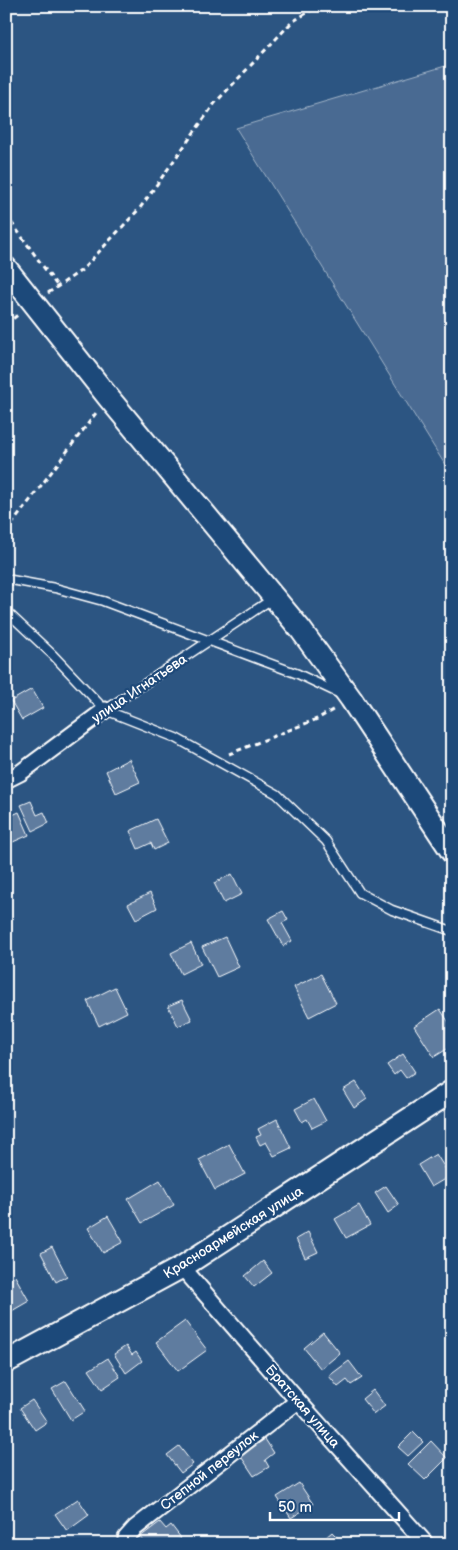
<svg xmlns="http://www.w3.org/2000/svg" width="458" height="1550" viewBox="0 0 458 1550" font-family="'Balsamiq Sans',sans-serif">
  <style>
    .green { fill: #486b92; stroke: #a4b5c8 }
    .building { fill: #5e7c9f; stroke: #fff }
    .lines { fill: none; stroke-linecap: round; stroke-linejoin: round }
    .lane-casing { stroke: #fff; stroke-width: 11 }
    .street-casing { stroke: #fff; stroke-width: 19 }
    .secondary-casing { stroke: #fff; stroke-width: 25 }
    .path { stroke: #fff; stroke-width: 3; stroke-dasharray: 5 4; stroke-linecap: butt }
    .lane { stroke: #1f4a7a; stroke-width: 8 }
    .street { stroke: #1f4a7a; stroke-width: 15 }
    .secondary { stroke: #1f4a7a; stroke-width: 21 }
    .labels { text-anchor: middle; stroke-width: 4.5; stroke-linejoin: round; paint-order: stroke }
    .street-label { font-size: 14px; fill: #fff; stroke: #1f4a7a }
  </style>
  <rect width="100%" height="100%" fill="#2c5582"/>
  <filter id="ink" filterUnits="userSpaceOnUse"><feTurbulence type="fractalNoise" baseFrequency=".02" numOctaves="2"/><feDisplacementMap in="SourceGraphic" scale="10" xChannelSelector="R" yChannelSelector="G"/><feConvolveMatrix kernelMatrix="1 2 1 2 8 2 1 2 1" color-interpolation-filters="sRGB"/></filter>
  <g filter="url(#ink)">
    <polygon class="green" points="452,64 452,476 236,128"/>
    <g class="building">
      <polygon points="32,689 43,708 22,720 11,701"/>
      <polygon points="129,759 140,782 116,793 106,771"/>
      <polygon points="31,801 37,815 44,812 49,823 33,831 21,805"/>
      <polygon points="19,812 29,835 6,845 6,818"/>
      <polygon points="156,819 168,843 154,850 151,843 138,849 130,831"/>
      <polygon points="232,874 242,894 224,903 214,883"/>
      <polygon points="150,893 157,908 136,919 128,904"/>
      <polygon points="283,911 288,920 282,923 292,941 283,946 268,919"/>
      <polygon points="225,937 239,967 217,977 202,947"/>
      <polygon points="191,943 201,964 181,974 171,953"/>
      <polygon points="321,974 336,1003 309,1017 294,987"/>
      <polygon points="115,987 127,1012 99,1026 87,1001"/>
      <polygon points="182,1000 192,1020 178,1026 168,1006"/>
      <polygon points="440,1009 452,1027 452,1046 434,1057 414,1026"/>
      <polygon points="403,1054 415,1072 406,1078 400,1070 394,1075 387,1065"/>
      <polygon points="356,1082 367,1099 354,1108 343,1090"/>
      <polygon points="314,1099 326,1121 312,1128 307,1119 302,1122 295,1109"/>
      <polygon points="277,1119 291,1148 274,1156 266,1142 260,1145 256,1137 261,1135 258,1129"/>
      <polygon points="229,1144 245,1174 215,1190 199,1160"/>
      <polygon points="436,1154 450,1176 431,1187 418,1165"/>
      <polygon points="160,1180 174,1205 142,1223 128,1199"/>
      <polygon points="386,1186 399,1205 388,1213 375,1193"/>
      <polygon points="359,1205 370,1225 346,1238 335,1219"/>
      <polygon points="108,1216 123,1242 103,1253 88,1228"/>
      <polygon points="308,1232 318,1252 305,1258 296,1239"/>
      <polygon points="52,1247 67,1276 56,1282 41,1253"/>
      <polygon points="263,1261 272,1273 254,1287 245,1276"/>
      <polygon points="15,1276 29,1301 10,1312 6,1305 6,1281"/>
      <polygon points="185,1321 207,1350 178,1371 156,1342"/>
      <polygon points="323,1332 340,1353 321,1369 304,1348"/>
      <polygon points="126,1346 132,1355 136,1352 142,1361 126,1373 114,1354"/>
      <polygon points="108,1358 120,1377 102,1389 89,1370"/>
      <polygon points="349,1361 362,1378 351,1385 347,1380 338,1387 329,1376"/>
      <polygon points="66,1381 85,1411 71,1420 52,1389"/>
      <polygon points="373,1390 385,1406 374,1414 362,1399"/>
      <polygon points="32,1400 47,1422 35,1430 20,1408"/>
      <polygon points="413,1432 423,1442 408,1456 398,1447"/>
      <polygon points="265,1439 274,1453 265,1460 269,1467 254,1476 240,1455"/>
      <polygon points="431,1441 447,1458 425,1480 408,1464"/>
      <polygon points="179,1446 193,1464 181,1473 167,1455"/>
      <polygon points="299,1483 313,1504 291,1518 277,1497"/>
      <polygon points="78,1499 89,1515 67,1531 55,1514"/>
      <polygon points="160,1522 166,1529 171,1525 181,1538 174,1544 145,1544 140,1537"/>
      <polygon points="332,1532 340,1540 335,1544 318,1544"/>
    </g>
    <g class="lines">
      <g class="lane-casing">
        <g id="lane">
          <polyline points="6,579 55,588 103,601 298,674 340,694"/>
          <polyline points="6,611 53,655 105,710 176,738 277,794 326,841 360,893 392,910 452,931"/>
          <polyline points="105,710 272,599"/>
        </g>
      </g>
      <g class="street-casing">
        <g id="street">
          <polyline points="6,780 20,773 105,710"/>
          <polyline points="182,1267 298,1401 426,1544"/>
          <polyline points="126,1544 126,1538 135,1528 298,1401"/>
        </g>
      </g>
      <g class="secondary-casing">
        <g id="secondary">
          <polyline points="6,268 108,397 301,630 351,699 452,852"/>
          <polyline points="6,1362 182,1267 452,1091"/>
        </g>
      </g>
      <g class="path">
        <polyline points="6,215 58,287"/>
        <polyline points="48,293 82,270 140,208 215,103 292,22 318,6"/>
        <polyline points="6,314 11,320"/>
        <polyline points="6,324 19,314"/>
        <polyline points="6,532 96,413"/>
        <polyline points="229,754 317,719 336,708"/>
      </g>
      <use href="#lane" class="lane"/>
      <use href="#street" class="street"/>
      <use href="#secondary" class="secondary"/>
    </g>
  </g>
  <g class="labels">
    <g class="street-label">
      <text transform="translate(139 688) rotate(-34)" y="5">улица Игнатьева</text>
      <text transform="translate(233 1232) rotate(-32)" y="5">Красноармейская улица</text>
      <text transform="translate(303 1406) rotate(49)" y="5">Братская улица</text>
      <text transform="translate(209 1470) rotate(-38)" y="5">Степной переулок</text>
    </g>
  </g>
  <rect width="458" height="1550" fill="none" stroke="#1f4a7a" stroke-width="25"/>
  <rect x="12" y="12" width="433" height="1525" fill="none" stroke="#fff" stroke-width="2" filter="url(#ink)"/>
  <path d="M270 1512v8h129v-8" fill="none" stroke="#ffffff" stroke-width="2.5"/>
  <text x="278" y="1512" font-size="15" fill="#ffffff" stroke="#1f4a7a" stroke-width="4" paint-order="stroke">50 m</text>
</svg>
